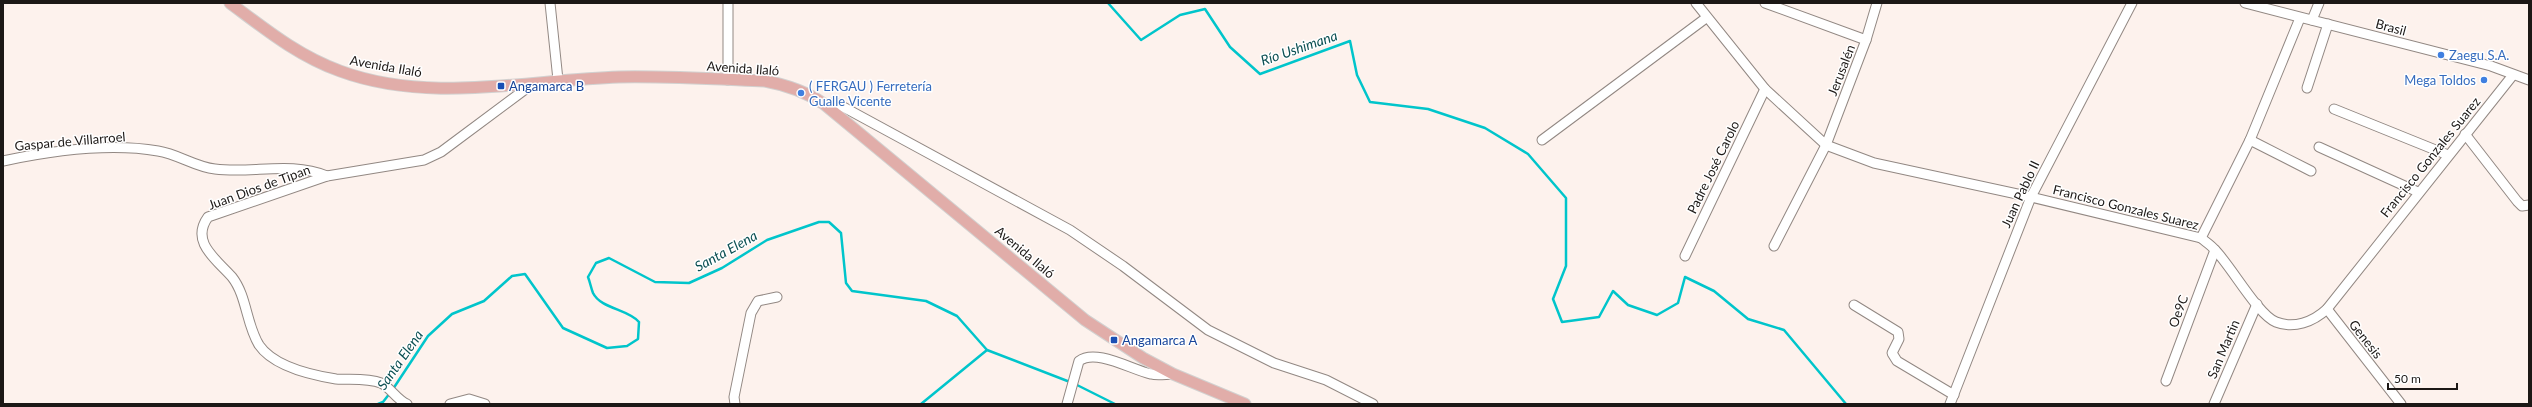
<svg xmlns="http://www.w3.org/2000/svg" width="2532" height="407" viewBox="0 0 2532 407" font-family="Lato,sans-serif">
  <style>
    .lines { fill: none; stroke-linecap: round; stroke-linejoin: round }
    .stream { stroke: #00c5cb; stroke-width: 2.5 }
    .minor-casing { stroke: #928883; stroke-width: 11 }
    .major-casing { stroke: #d2d1d0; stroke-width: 13 }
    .minor { stroke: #fff; stroke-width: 9 }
    .major { stroke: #e1ada9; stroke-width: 11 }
    .shop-dot { fill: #3f7fe0; stroke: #fff; stroke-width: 1.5 }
    .transit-dot { fill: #1a4fb4; stroke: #fff; stroke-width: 1.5 }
    .labels { text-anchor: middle; stroke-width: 3; stroke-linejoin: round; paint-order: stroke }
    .street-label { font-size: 13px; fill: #1c1816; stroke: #fff }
    .shop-label { font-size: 13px; fill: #366cbe; stroke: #fff; text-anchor: start }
    .transit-label { font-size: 13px; fill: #164399; stroke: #fff; text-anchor: start }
    .water-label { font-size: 14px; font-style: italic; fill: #0c5053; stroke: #fff }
  </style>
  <rect width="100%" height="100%" fill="#fdf2ed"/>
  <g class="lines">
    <g class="stream">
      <polyline points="1108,3 1141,40 1180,15 1205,9 1230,47 1260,74 1350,41 1357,75 1370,102 1428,109 1485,128 1528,154 1566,198 1566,266 1553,299 1562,322 1599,317 1613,291 1628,305 1657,315 1678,303 1685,277 1714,291 1748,319 1784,330 1846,404"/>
      <polyline points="1075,384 1115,404"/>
      <path d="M393,389L428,336L452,314L484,301L512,276L525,274L563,328L607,348L627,346L638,339L639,322C628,309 601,309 593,293C591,288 590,282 588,277L596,263L609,258L655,282L689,283L722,268L767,240L819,222H829L841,233L846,283L852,291L926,301L957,316L987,350L1070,382"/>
      <polyline points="378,404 383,402 390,393"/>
      <polyline points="921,404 987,350"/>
    </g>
    <g class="minor-casing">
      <g id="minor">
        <polyline points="550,3 558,80"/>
        <polyline points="728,3 728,80"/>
        <path d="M1696,3L1765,89L1826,145L1874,163L2031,197L2201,238C2206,242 2211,245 2215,250C2231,266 2258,315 2276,322C2294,329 2313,322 2327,309L2513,75"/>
        <polyline points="1765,3 1866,40"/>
        <polyline points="2245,3 2491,66 2529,80"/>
        <polyline points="2312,20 2319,3"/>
        <polyline points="2307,88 2328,24"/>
        <polyline points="824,104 836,103 1070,230 1123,266 1208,330 1274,363 1326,380 1373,404"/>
        <polyline points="2334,109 2448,155"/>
        <polyline points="2465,134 2517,201 2522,206 2529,205"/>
        <polyline points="1542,140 1706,18"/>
        <polyline points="2250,140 2300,18"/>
        <polyline points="2319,147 2418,192"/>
        <path d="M3,161C50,151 111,143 158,151C178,154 195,167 215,169C253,174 290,161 327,176"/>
        <polyline points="2201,238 2250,140 2311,171"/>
        <polyline points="1774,246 1826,145 1866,40 1877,3"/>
        <polyline points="1685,256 1765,89"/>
        <polyline points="1854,305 1898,332 1899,339 1892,353 1897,361 1954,395"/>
        <polyline points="2327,309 2401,404"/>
        <polyline points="2166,381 2215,250"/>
        <path d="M407,404C397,400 391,388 381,383C368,378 350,380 336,379C311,375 274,367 259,345C246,324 247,296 232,277C216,259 190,242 208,217L327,176L424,160L441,152L531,85"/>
        <polyline points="450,404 469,399 485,404"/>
        <polyline points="735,404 734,397 751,313 758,301 777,297"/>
        <path d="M1067,404L1079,361C1096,348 1132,370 1151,374C1158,376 1166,374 1173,374"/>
        <polyline points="1950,404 2031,197 2132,3"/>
        <polyline points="2214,404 2257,304"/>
      </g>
    </g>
    <g class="major-casing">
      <path id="major" d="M230,3C265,29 298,56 340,71C429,104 527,80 619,77C668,76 717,79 765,81C787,85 805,91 824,104L1085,320L1143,358L1173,374L1245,404"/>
    </g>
    <use href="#minor" class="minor"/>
    <use href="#major" class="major"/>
  </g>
  <g class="shop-dot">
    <circle cx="2441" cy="55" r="4"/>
    <circle cx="2484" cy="80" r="4"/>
    <circle cx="801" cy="93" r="4"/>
  </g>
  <g class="transit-dot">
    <rect x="497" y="82" width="8" height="8" rx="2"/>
    <rect x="1110" y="336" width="8" height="8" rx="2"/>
  </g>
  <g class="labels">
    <g class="street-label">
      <text transform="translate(2391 27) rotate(15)" y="5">Brasil</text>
      <text transform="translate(386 66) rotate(10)" y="5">Avenida Ilaló</text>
      <text transform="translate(743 68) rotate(4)" y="5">Avenida Ilaló</text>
      <text transform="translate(1841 70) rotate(-69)" y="5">Jerusalén</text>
      <text transform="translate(70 141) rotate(-5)" y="5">Gaspar de Villarroel</text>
      <text transform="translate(2430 157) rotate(-51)" y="5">Francisco Gonzales Suarez</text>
      <text transform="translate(1713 167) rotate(-64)" y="5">Padre José Carolo</text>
      <text transform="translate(259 187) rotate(-20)" y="5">Juan Dios de Tipan</text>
      <text transform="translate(2020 194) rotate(-65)" y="5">Juan Pablo II</text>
      <text transform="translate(2126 207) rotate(14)" y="5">Francisco Gonzales Suarez</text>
      <text transform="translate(1025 252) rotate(40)" y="5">Avenida Ilaló</text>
      <text transform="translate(2178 311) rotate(-70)" y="5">Oe9C</text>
      <text transform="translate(2366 339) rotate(52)" y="5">Genesis</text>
      <text transform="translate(2223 349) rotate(-67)" y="5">San Martin</text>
    </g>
    <g class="shop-label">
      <text x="2449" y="60">Zaegu S.A.</text>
      <text x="2476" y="85" text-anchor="end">Mega Toldos</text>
      <text x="809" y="91">( FERGAU ) Ferretería<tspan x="809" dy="15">Gualle Vicente</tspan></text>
    </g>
    <g class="transit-label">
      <text x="509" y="91">Angamarca B</text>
      <text x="1122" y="345">Angamarca A</text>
    </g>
    <g class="water-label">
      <text transform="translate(1299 48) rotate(-19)" y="5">Río Ushimana</text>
      <text transform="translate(726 251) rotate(-29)" y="5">Santa Elena</text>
      <text transform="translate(400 360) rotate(-55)" y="5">Santa Elena</text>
    </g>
  </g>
  <rect width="2532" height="407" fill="none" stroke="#1c1816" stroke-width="8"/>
  <path d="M2388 383v6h69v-6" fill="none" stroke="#1c1816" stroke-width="2"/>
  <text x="2394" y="383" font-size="12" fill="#1c1816" stroke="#ffffff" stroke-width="3" paint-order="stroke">50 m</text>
</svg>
